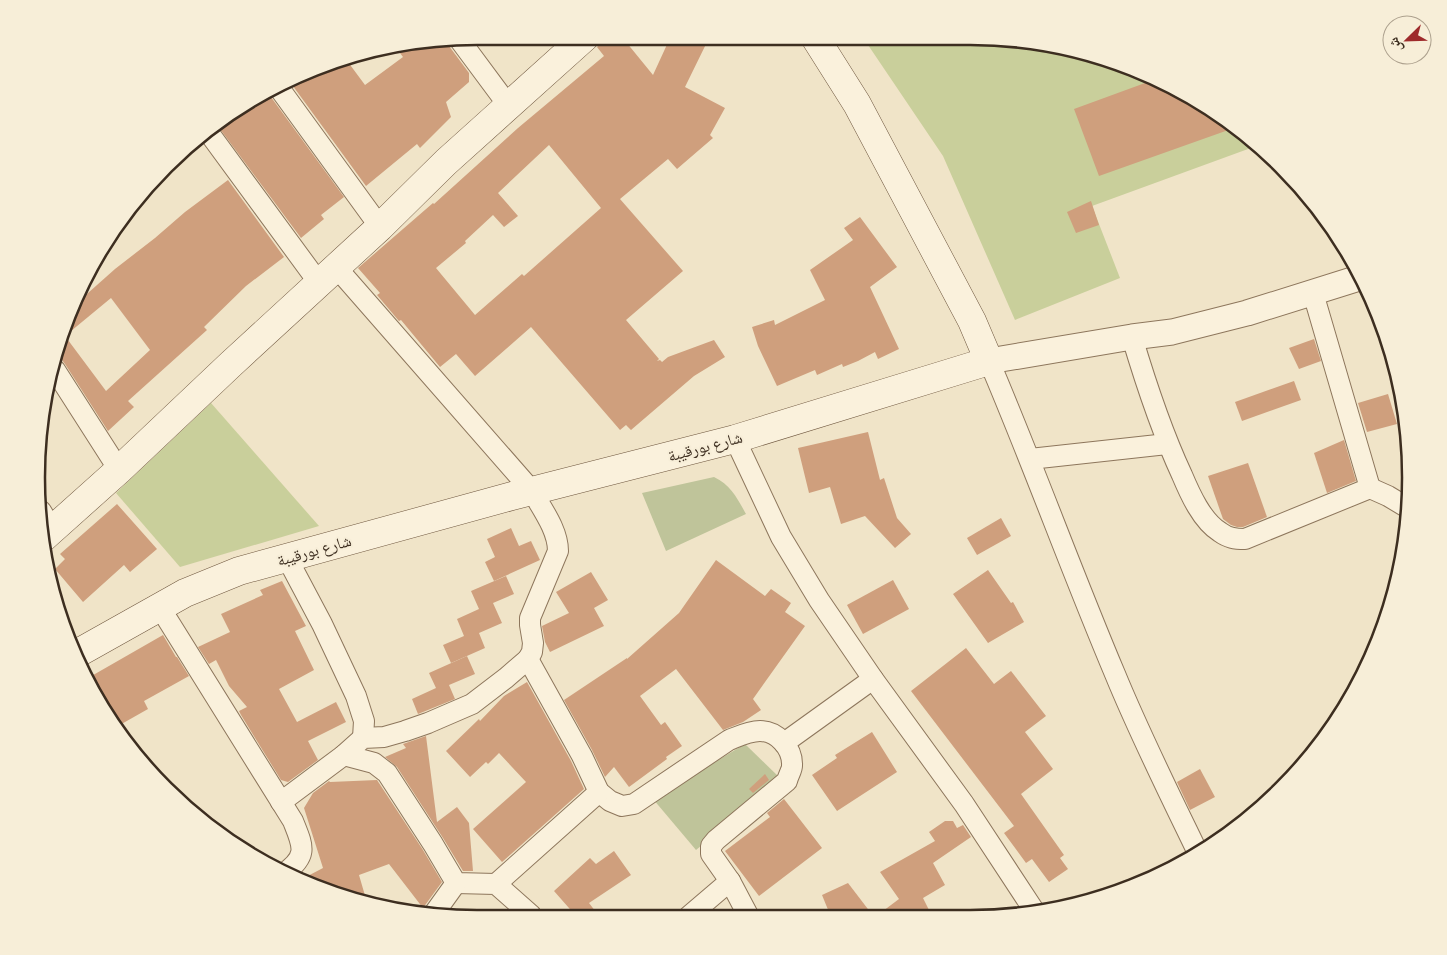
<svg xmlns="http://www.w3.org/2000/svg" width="1447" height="955" viewBox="0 0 1447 955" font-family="Georgia,'Noto Naskh Arabic',serif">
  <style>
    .green { fill: #c9cf9b }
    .cemetery { fill: #bfc49a }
    .building { fill: #cf9f7d; fill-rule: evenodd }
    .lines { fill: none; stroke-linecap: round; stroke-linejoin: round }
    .minor-casing { stroke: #8d765c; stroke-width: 22 }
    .tertiary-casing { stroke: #8d765c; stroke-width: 27 }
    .secondary-casing { stroke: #6f573f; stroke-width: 29 }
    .minor { stroke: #faf1dc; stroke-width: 20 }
    .tertiary { stroke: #faf1dc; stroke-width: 25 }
    .secondary { stroke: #faf1dc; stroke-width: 28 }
    .labels { text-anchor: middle; stroke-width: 4; stroke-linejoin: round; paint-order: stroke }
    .street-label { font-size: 16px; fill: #3d2e20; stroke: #f7eed8 }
    .rim { fill: none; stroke: #3d2e20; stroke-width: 2.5 }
  </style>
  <rect width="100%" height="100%" fill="#f0e4c8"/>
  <g class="green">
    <polygon points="864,39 1027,40 1164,82 1259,145 1092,206 1120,278 1015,320 943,156"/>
    <polygon points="211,403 319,526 180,567 116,493"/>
  </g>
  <g class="cemetery">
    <path d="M714,477C731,485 737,498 746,514L666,551L642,493Z"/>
    <polygon points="745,744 780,778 758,799 696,850 653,799"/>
  </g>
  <g class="building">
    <path d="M608,37H622L653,75L670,38H709L685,87L725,108L710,135L713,138L677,169L668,159L620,199L683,271L626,320L659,359L657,361L660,360L662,362L668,357L714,340L725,357L694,376L631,430L626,425L620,430L531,327L475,376L456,354L440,367L401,320L399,321L377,295L380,293L358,268L433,203L434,204L518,128L604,56L597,47ZM549,145L601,208L524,276L522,274L475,315L436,268L466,243L465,241L493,215L504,227L518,216L498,193Z"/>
    <polygon points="447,41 449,46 469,73 469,82 446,102 451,117 420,148 417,144 366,186 290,82 336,60 345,58 365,85 403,57 397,49"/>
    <polygon points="1156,79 1164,82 1234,128 1099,176 1074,109"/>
    <polygon points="268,93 344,197 321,215 324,219 301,238 217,125 232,111"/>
    <path d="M228,180L284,257L246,286L204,327L207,330L128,401L134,407L108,431L65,364L59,356L70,309L115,269L155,238L185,212ZM111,298L150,350L106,391L65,336Z"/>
    <polygon points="1091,201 1099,225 1076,233 1067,212"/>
    <polygon points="860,217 897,267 870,287 899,349 878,359 875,352 858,361 843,367 842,364 817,375 815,370 777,386 758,346 752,327 774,320 775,325 825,300 810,270 853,240 844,228"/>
    <polygon points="1314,339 1321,361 1299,369 1289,348"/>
    <polygon points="1294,381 1301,400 1242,421 1235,402"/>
    <polygon points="1388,394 1397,424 1367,432 1358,403"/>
    <polygon points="868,432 880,480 884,478 897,518 911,534 895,548 865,516 841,524 830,487 809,493 798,448"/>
    <polygon points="1344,440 1356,481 1327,493 1314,453"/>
    <polygon points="1248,463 1267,517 1243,527 1237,527 1231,525 1223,519 1208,476"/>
    <polygon points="117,504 157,549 130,572 124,565 83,602 55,569 65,559 60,554"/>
    <polygon points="1001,518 1011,536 977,555 967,538"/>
    <polygon points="511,528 519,546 531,541 540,560 494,581 485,562 495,557 487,539"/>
    <polygon points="716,560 765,596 771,589 791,603 785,612 805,626 753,699 761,710 743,722 723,730 676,669 640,696 661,725 665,722 682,746 666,757 667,759 629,787 614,767 605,777 592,750 564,700 627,658 627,659 679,613"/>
    <polygon points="988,570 1011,603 1013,602 1024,622 988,643 953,594"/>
    <polygon points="591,572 608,600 594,608 604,626 550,652 545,642 542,626 569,613 556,592"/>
    <polygon points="506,576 514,594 493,603 502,623 479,633 485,648 451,663 443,645 464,636 457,619 479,609 471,591"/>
    <polygon points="893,580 909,609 863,634 847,605"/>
    <polygon points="282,581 306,626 295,631 314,670 279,689 297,722 336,702 346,722 308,741 318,760 288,782 281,780 241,715 239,711 247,707 229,686 216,660 209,664 198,647 230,632 221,614 263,595 260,590"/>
    <polygon points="163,635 176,657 177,657 189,676 144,701 148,709 118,726 96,698 88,678"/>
    <polygon points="966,648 994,684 1011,671 1046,716 1025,732 1053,769 1021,794 1064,855 1060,858 1068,869 1049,882 1032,859 1026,863 1004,833 1014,826 911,691"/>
    <polygon points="467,656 475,674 449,685 455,699 418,714 412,699 436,688 429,673"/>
    <polygon points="527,682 571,761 584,789 502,862 473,829 526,782 499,753 488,764 486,762 470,777 446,751 479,719 480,721 504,696"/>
    <polygon points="872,732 897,772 837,811 812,775 837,758 835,755"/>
    <polygon points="426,736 437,822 457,807 469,823 473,871 463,871 443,838 397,767 385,757 406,748 403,744"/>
    <polygon points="1200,769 1215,797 1190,810 1177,782"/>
    <polygon points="765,774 769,780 753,793 749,789"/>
    <polygon points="377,780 423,850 442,882 423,908 389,864 359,875 366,899 302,879 323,868 304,808 313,793 329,781 330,782"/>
    <polygon points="784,799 822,848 759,896 725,851 770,817 767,813"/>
    <polygon points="945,821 953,821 957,828 963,825 971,837 933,863 945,885 923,898 933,918 875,917 899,899 880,872 935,841 929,832"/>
    <polygon points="614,851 631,875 589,903 599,916 576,916 554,891 590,858 596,864"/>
    <polygon points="848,883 874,917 831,917 822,895"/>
  </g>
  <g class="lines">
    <g class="minor-casing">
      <g id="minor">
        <polyline points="459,39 508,105"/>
        <polyline points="279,88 380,227"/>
        <polyline points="209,133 319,283"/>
        <polyline points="1313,293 1370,488"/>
        <path d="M1132,337C1146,384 1161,430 1182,475C1190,494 1202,521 1220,532C1228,538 1235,539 1245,539L1370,488L1388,496L1408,508"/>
        <path d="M989,361C1033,464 1071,570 1115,674C1140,735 1169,793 1198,853"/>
        <polyline points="55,370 119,470"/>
        <polyline points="735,439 781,537 819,600 873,679 964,804 1035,912"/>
        <polyline points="1030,459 1167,444"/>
        <polyline points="41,511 52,529"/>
        <polyline points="287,558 322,624 356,696 364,721 363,738"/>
        <path d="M159,606L293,821C303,846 309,856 283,874"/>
        <path d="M528,659L582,756L599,792L610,801L622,806L634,804L729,740C739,736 749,731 760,731C777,731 793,748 792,766C792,770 788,776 787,781L716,840L711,846V854L730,881L749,917"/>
        <polyline points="784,743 873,679"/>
        <polyline points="344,755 374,763 387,773 433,844 456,883 496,884 531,915"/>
        <path d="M281,802L344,755L363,738L384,737L405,731L428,723L472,704L506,678L528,659L532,652L533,643L530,625V618L558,551C558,530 542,509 532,491L336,267"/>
        <polyline points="496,884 599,792"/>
        <polyline points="433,915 456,883"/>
        <polyline points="689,916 730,881"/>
      </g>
    </g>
    <g class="tertiary-casing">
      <polyline id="tertiary" points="989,361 1132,337 1172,332 1247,313 1362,277"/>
    </g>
    <g class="secondary-casing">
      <g id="secondary">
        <polyline points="43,538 119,470 231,364 380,227 446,162 585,37"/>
        <polyline points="78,653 185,593 239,571 512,496 735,439 989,361 972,321 857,104 816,39"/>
      </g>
    </g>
    <use href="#minor" class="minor"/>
    <use href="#tertiary" class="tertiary"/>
    <use href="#secondary" class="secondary"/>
  </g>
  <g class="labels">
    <g class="street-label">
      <text transform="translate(705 446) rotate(-15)" y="6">شارع بورقيبة</text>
      <text transform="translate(314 550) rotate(-16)" y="6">شارع بورقيبة</text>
    </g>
  </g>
  <path d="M0 0H1447V955H0ZM477 45H970A432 432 0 0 1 1402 477V478A432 432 0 0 1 970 910H477A432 432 0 0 1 45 478V477A432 432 0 0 1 477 45Z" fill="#f7eed8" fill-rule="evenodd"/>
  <path class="rim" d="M477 45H970A432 432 0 0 1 1402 477V478A432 432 0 0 1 970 910H477A432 432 0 0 1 45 478V477A432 432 0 0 1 477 45Z"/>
  <g transform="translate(1407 40) rotate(247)"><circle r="24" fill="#f7eed8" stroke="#ada18e"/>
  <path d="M0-4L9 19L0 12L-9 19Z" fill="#9e2a2b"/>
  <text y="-8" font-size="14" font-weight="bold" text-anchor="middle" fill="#3d2e20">ش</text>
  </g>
</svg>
